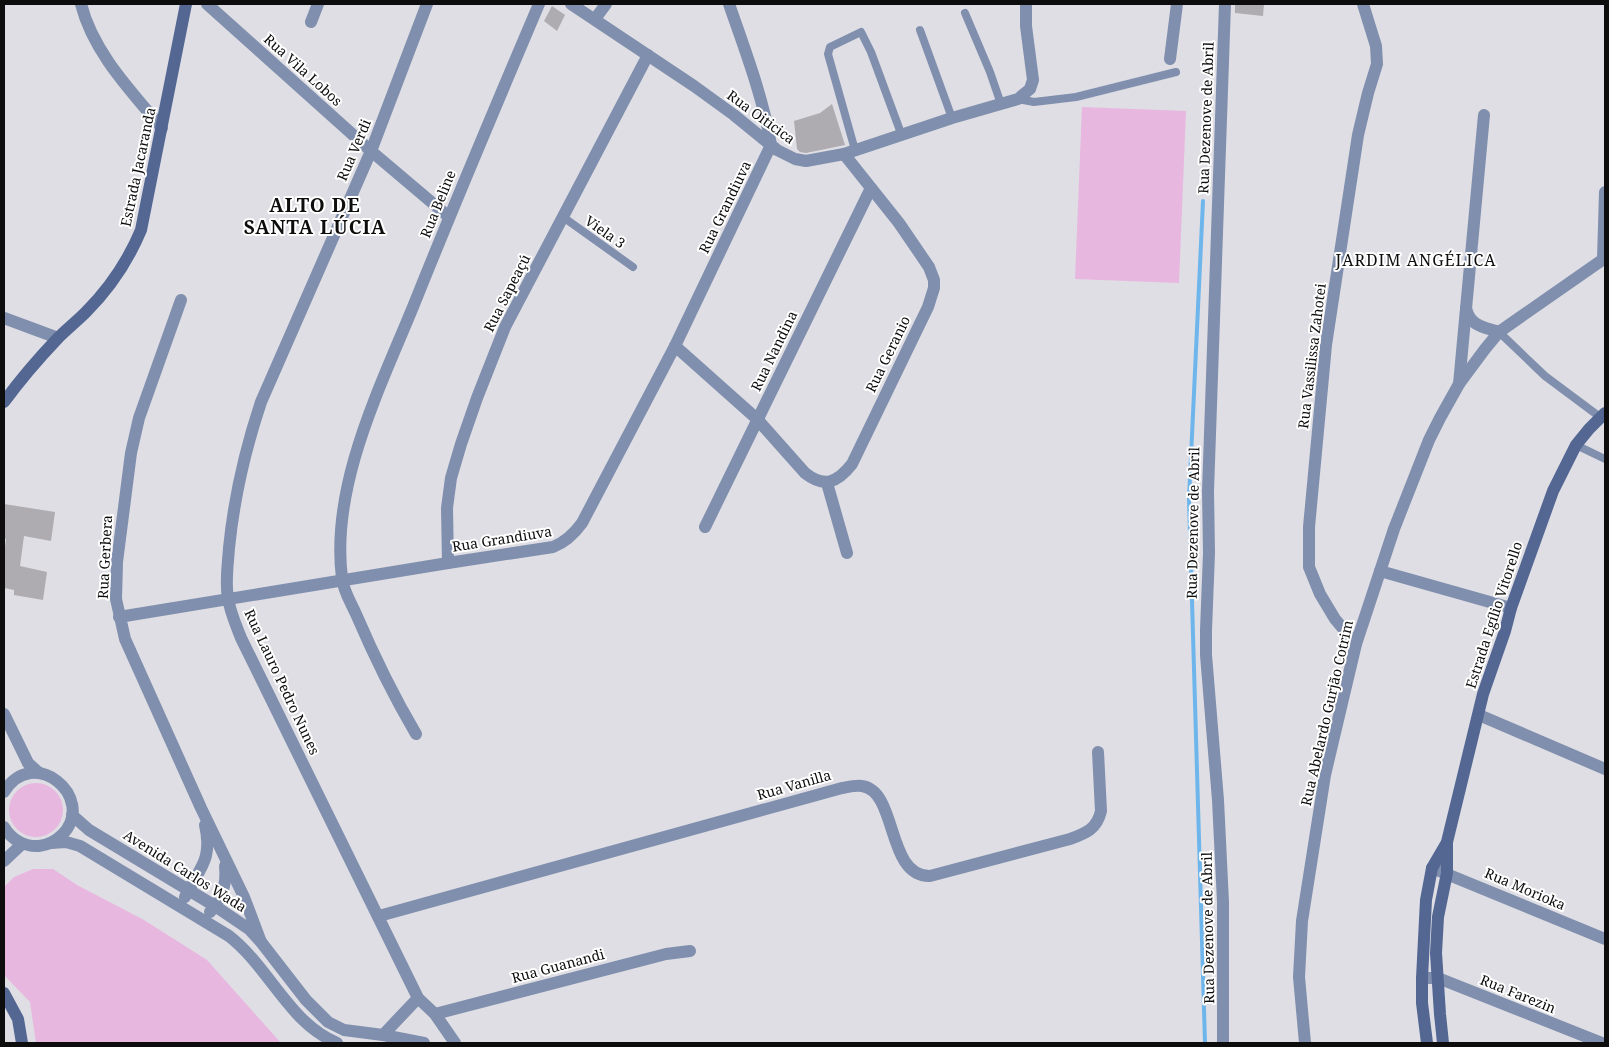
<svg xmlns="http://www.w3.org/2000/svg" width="1609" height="1047" viewBox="0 0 1609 1047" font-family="'Noto Serif',serif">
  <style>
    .green { fill: #e8b7e0 }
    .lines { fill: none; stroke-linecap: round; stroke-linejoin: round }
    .stream { stroke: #6eb5ec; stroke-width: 4 }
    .building { fill: #afacb1 }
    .lane { stroke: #808fad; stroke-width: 8 }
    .street { stroke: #808fad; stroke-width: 12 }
    .secondary { stroke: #546793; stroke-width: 12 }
    .labels { text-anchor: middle; stroke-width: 4; stroke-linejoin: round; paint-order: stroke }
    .street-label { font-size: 14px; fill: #0d0d0e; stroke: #fff }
    .quarter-label { font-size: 16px; letter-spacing: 1px; fill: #0d0d0e; stroke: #fff }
    .district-label { font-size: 19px; font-weight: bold; letter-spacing: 1px; fill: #0d0d0e; stroke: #fff }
  </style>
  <rect width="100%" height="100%" fill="#dedee4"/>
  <g class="green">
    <polygon points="1082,107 1186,111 1179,283 1075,279"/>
    <circle cx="36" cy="810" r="27"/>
    <polygon points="33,869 53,869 77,885 144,920 207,960 281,1043 36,1043 30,1002 4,975 4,887 14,877"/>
  </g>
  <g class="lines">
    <polyline class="stream" points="1203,201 1189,499 1205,1043"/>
  </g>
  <g class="building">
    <polygon points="1235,4 1264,4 1263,16 1235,13"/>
    <polygon points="552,6 565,15 557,31 544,21"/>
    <polygon points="832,104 845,145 806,153 800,152 797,149 794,121 820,113"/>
    <polygon points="4,504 55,512 51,541 24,536 20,566 47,572 43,600 14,595 14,590 4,588 4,555 6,539 4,538"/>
  </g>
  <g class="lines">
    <g class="lane">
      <polyline points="965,13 990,72 1001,104"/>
      <polyline points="920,30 952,118"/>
      <polyline points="1018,99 1034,102 1076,97 1176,72"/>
      <polyline points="855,150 828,54 830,47 861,32 871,52 902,136"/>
      <polyline points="563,217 633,267"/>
      <polyline points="1499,332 1545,376 1600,417"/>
      <polyline points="1576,445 1605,459"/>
    </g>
    <g class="street">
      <path d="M81,4C93,52 131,91 162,128"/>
      <polyline points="207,4 371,151 449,217"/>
      <path d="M427,4L371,151L261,402C245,450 234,498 229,548C228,564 225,582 228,598C230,612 236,625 241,638L418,998L435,1014L455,1043"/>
      <polyline points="571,4 694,86 734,115 777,150 795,159 806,161 844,154 952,118 1018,99 1030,89 1033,80 1026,26 1026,4"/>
      <polyline points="595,19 606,4"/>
      <polyline points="311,22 318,4"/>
      <polyline points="1170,59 1177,4"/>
      <polyline points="1603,259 1605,192"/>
      <polyline points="181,300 139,418 131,453 117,562 116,599 125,639 201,808 244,897 261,942"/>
      <path d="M1466,308C1470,326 1483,327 1499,332"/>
      <polyline points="4,318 58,338"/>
      <path d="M675,346L757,419L805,473C824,488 837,483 852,464L928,307L934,288V280L929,267L899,223L844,154"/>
      <polyline points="1459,384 1484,115"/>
      <polyline points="827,483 847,553"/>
      <polyline points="705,527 871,188"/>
      <polyline points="448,563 447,508 451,478 461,444 477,398 505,327 648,55"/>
      <polyline points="1380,571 1511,608"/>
      <path d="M119,617L448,563L553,547C566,542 574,534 582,523L675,346L771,145C763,97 745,50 729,4"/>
      <polyline points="1356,644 1335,619 1320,594 1309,567 1309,527 1326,345 1358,135 1368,93 1377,64 1376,46 1363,4"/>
      <polyline points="4,714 28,763 39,773"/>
      <polyline points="1479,715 1605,769"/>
      <path d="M416,734C393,695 374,656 356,614C351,603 343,590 342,578C330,485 381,386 415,302C455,202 497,103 539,4"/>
      <path d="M4,792C33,744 97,797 63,834C56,841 48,845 39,846C24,847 11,839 4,827"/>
      <polyline points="72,815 89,830 215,906 249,929 261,942 306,1000 328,1022 344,1030 383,1035 424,1043"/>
      <path d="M51,843L66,842L80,846L229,936C270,968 288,1022 337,1043"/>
      <polyline points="4,861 22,844"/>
      <polyline points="1432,868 1605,939"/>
      <path d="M185,897C199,868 213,861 205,825"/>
      <path d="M210,912C222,898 227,885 225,866"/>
      <path d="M379,916L842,788C848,787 856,785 862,786C898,791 886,877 930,876L1070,839C1086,833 1097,829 1101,811L1098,752"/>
      <polyline points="1422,978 1438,978 1602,1043"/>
      <polyline points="435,1014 666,954 690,951"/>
      <polyline points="383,1035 418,998"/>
      <polyline points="1223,1043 1223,902 1218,800 1206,655 1206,630 1209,553 1208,491 1225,4"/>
      <polyline points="1305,1043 1299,977 1302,921 1325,775 1356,644 1394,529 1429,440 1440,418 1459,384 1485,349 1499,332 1605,258"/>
    </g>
    <g class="secondary">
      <path d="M4,402C20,380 39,358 58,338C67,329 77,321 86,312C110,288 128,261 141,230L186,4"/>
      <polyline points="4,993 18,1019 22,1043"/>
      <polyline points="1427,1043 1422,1003 1422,978 1426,900 1432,868 1446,844"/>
      <polyline points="1443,1043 1440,1014 1436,953 1438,917 1447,873 1447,842 1483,694 1505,631 1511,608 1553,491 1576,445 1589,429 1605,413"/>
    </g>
  </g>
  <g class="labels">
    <g class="street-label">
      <text transform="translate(303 70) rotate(42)" y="5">Rua Vila Lobos</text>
      <text transform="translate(761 117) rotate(36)" y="5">Rua Oiticica</text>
      <text transform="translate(1206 118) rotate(-88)" y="5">Rua Dezenove de Abril</text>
      <text transform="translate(354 150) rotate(-67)" y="5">Rua Verdi</text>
      <text transform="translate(138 167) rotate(-78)" y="5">Estrada Jacaranda</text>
      <text transform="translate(438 204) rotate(-68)" y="5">Rua Beline</text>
      <text transform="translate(725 207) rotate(-64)" y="5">Rua Grandiuva</text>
      <text transform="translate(605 232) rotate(35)" y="5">Viela 3</text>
      <text transform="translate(507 293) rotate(-63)" y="5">Rua Sapeaçú</text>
      <text transform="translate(774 351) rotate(-64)" y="5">Rua Nandina</text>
      <text transform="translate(888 354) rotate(-64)" y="5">Rua Geranio</text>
      <text transform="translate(1312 356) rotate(-83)" y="5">Rua Vassilissa Zahotei</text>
      <text transform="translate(1193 523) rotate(-89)" y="5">Rua Dezenove de Abril</text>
      <text transform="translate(502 539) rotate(-9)" y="5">Rua Grandiuva</text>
      <text transform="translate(105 557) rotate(-87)" y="5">Rua Gerbera</text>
      <text transform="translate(1494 615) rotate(-72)" y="5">Estrada Egílio Vitorello</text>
      <text transform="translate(282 682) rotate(65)" y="5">Rua Lauro Pedro Nunes</text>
      <text transform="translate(1327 713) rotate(-77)" y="5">Rua Abelardo Gurjão Cotrim</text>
      <text transform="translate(794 785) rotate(-16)" y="5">Rua Vanilla</text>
      <text transform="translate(185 871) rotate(32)" y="5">Avenida Carlos Wada</text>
      <text transform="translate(1525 889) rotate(23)" y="5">Rua Morioka</text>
      <text transform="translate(1208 928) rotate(-91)" y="5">Rua Dezenove de Abril</text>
      <text transform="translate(558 966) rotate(-15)" y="5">Rua Guanandi</text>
      <text transform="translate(1518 994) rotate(22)" y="5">Rua Farezin</text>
    </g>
    <g class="quarter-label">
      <text x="1416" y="266">JARDIM ANGÉLICA</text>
    </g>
    <g class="district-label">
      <text x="315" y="212">ALTO DE<tspan x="315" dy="22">SANTA LÚCIA</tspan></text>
    </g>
  </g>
  <rect width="1609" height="1047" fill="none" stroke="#0d0d0e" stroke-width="10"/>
</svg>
